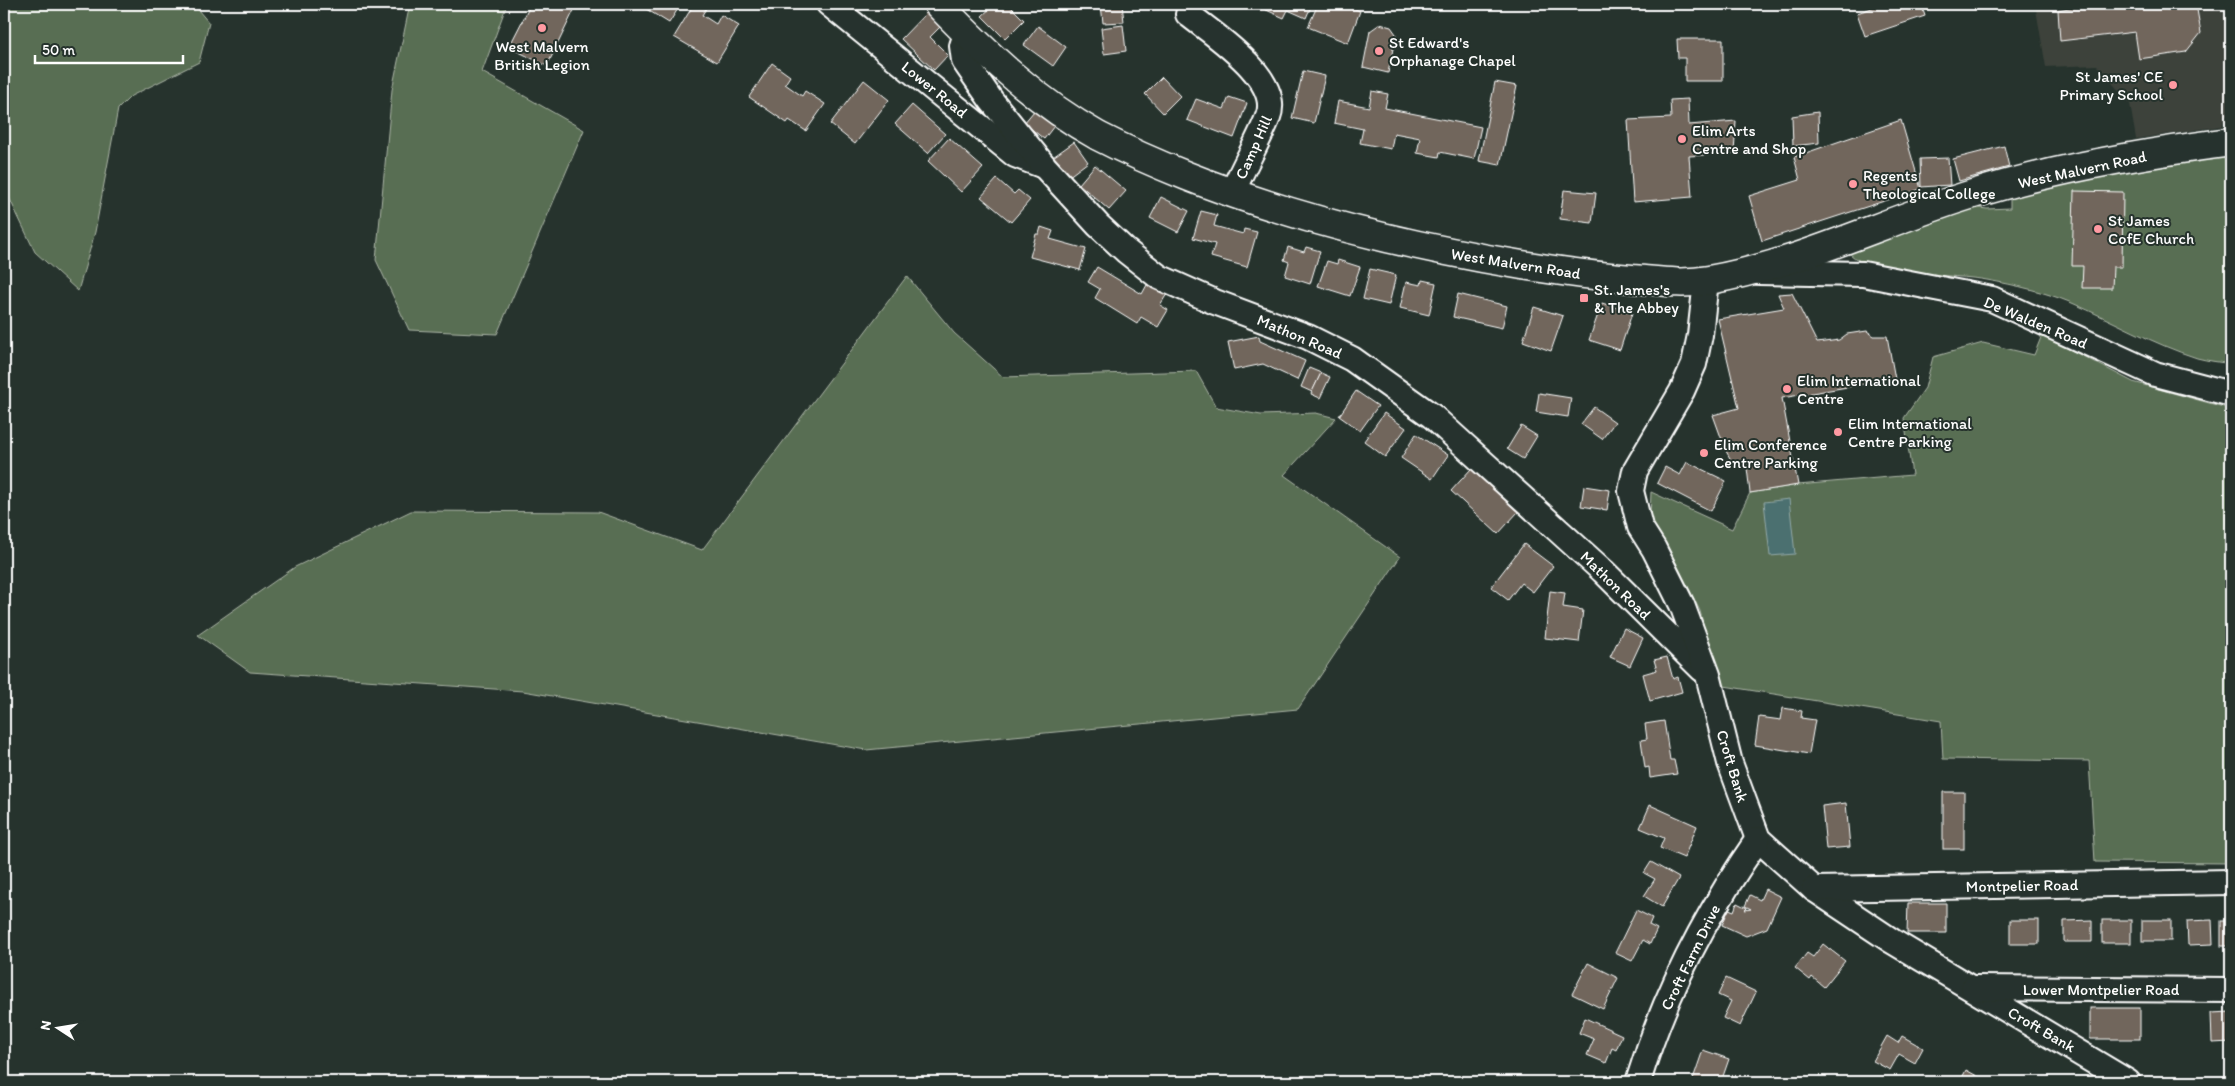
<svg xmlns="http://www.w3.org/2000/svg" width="2235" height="1086" viewBox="0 0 2235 1086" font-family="Itim,sans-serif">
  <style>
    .built { fill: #3c423b }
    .green { fill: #596e52; stroke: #acb6a8 }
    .water { fill: #4b706f; stroke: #93a9a9 }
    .building { fill: #71665b; stroke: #fff }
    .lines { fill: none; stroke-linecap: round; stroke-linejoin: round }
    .minor-casing { stroke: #fff; stroke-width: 28 }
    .major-casing { stroke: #fff; stroke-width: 31 }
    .minor { stroke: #26332d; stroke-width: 24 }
    .major { stroke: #26332d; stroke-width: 28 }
    .poi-dot { fill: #ff9aa2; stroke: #26332d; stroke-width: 2 }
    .labels { text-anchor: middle; stroke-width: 4; stroke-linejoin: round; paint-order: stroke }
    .poi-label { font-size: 16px; fill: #fff; stroke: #26332d; text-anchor: start }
    .street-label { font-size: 16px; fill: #fff; stroke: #26332d }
  </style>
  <rect width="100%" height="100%" fill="#26332d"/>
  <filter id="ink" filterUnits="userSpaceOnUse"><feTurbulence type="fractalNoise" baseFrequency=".02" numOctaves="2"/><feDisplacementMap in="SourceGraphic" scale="10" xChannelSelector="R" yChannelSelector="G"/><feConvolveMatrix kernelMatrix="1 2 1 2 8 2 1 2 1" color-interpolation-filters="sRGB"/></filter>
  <g filter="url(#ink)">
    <polygon class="built" points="2035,4 2223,4 2231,60 2231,118 2226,115 2222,126 2136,139 2130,104 2097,65 2046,67"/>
    <g class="green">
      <polygon points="4,4 193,4 209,23 199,62 131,96 118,109 95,232 78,291 35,252 4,187"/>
      <polygon points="410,4 507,4 482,72 584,130 497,334 409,330 376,260 392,90"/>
      <path d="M2231,153V364C2220,362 2208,361 2197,358C2153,344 2114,321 2072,303C2045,292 2016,285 1987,280C1956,274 1871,276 1850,254L1852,249L1965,206L1987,209L2010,208V193Z"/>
      <polygon points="907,276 954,333 1003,377 1196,371 1216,407 1261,415 1316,413 1336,418 1284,475 1400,557 1298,709 866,750 523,691 250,672 198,635 295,567 411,511 598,512 702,550"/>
      <polygon points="2042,335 2133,382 2231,409 2231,863 2095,862 2089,761 1943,759 1941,721 1718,685 1700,611 1671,553 1650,519 1651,492 1732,529 1750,493 1798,485 1912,475 1904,418 1925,388 1933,357 1983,343 2034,355"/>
    </g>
    <polygon class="water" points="1789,499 1795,554 1770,556 1764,502"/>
    <g class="building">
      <polygon points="531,4 565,4 575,8 547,66 509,47"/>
      <polygon points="638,4 681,4 669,23"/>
      <polygon points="694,4 702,4 707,7 702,15 716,24 721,15 739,26 717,62 674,37"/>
      <polygon points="995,4 1008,4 1024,20 1005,39 982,16"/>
      <polygon points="1101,4 1122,4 1124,22 1103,23"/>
      <polygon points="1264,4 1312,4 1306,18 1288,10 1284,18 1262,8"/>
      <polygon points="1318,4 1342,4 1360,11 1348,43 1308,27"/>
      <polygon points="1884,4 1921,4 1925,16 1865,36 1857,13"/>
      <polygon points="2091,4 2217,4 2196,4 2201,33 2186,52 2139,59 2135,32 2060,41 2058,10"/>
      <polygon points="927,12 941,26 930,37 948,55 934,70 901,39"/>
      <polygon points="1380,24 1391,27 1396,34 1388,73 1363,67 1370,31"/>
      <polygon points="1123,25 1126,51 1104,54 1101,28"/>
      <polygon points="1038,26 1066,47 1053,66 1024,45"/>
      <polygon points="1677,39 1723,39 1723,81 1685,81 1685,58 1678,58"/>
      <polygon points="772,63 790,76 785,84 802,96 805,91 825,104 806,131 789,120 787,123 749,97"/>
      <polygon points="1303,71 1325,76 1314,123 1292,118"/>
      <polygon points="1162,77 1180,96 1163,113 1145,94"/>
      <polygon points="864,80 889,100 855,144 830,124"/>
      <polygon points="1495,82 1517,86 1500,165 1479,161"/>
      <polygon points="1372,91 1388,94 1385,108 1481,127 1474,159 1440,152 1439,157 1417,153 1420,138 1394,133 1391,149 1360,143 1363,129 1334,123 1338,101 1369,107"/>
      <polygon points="1229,97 1247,103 1234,138 1187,120 1196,99 1224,109"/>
      <polygon points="1688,99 1689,125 1736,121 1734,153 1689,156 1692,197 1633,202 1628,120 1671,118 1670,100"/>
      <polygon points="912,105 945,134 928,153 895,124"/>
      <polygon points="1034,111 1054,126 1044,139 1024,123"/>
      <polygon points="1818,112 1819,143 1793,146 1792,116"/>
      <polygon points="1901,120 1921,189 1762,241 1749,196 1800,180 1794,157"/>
      <polygon points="949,138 983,168 961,192 928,161"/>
      <polygon points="1074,142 1088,162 1068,177 1053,157"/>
      <polygon points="2004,146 2009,167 1959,181 1953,159"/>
      <polygon points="1948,158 1950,185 1921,187 1920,159"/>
      <polygon points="1095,165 1126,191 1109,210 1079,184"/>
      <polygon points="997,179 1014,194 1018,190 1030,200 1011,222 981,197"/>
      <polygon points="1564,190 1596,193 1592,223 1560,219"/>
      <polygon points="2074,191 2123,192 2122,267 2113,267 2112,288 2082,288 2083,266 2072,266"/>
      <polygon points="1161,197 1189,211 1178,232 1150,218"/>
      <polygon points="1201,211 1217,215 1214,226 1243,234 1244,229 1257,232 1247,267 1211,257 1215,244 1193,238"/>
      <polygon points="1041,227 1053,231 1050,239 1086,249 1080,270 1030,257 1036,234 1039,234"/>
      <polygon points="1288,247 1304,252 1306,247 1320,251 1310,284 1285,276 1289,262 1284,260"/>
      <polygon points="1338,260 1360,267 1350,296 1318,286 1327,261 1337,264"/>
      <polygon points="1097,267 1142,294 1148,283 1167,294 1160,305 1168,310 1158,327 1141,317 1137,324 1095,298 1100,289 1088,282"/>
      <polygon points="1370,269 1396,275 1389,305 1363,299"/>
      <polygon points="1422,280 1436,283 1429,315 1400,308 1406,282 1421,285"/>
      <polygon points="1792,293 1817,343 1839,340 1847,334 1867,331 1874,336 1887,336 1895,379 1782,398 1798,485 1750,493 1747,468 1731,460 1726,451 1713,415 1739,408 1718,319 1784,308 1778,294"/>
      <polygon points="1458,294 1507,306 1502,328 1453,317"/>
      <polygon points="1602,303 1632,313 1620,350 1589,340"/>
      <polygon points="1534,307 1563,316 1551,351 1523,341"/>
      <polygon points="1259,336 1260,341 1305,361 1297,380 1263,364 1234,370 1228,342"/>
      <polygon points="1309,368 1321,373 1312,392 1301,387"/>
      <polygon points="1321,373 1330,377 1320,398 1311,394"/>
      <polygon points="1356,391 1378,406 1360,431 1339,416"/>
      <polygon points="1539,393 1571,398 1568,417 1536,412"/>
      <polygon points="1594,407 1615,422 1602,439 1581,424"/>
      <polygon points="1384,413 1406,428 1385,457 1364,441"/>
      <polygon points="1521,426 1537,436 1523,459 1507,449"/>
      <polygon points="1416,434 1448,455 1432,479 1401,458"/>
      <polygon points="1687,462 1726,481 1711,511 1657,483 1665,467 1680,475"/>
      <polygon points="1471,469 1518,512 1498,534 1451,491"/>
      <polygon points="1584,486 1610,490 1607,510 1581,506"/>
      <polygon points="1524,544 1553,566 1533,592 1521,583 1508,600 1491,587"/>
      <polygon points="1550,591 1565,593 1563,607 1583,610 1579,642 1545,638"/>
      <polygon points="1624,628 1643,638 1630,666 1610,657"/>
      <polygon points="1667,657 1673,679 1678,677 1682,692 1650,701 1643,674 1657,670 1654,660"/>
      <polygon points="1783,708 1802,711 1801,718 1815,720 1809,754 1755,745 1759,717 1781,720"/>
      <polygon points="1664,721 1670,760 1674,760 1677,774 1650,778 1649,767 1645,768 1641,740 1647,739 1645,724"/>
      <rect x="1943" y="792" width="21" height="57"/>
      <polygon points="1846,803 1850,847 1826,849 1822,806"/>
      <polygon points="1650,805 1697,826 1684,858 1660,848 1664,838 1640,828"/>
      <polygon points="1651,862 1679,878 1662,907 1644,896 1655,879 1644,873"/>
      <polygon points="1765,889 1781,897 1767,928 1746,936 1722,925 1729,909 1734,911 1737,903 1747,908 1745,910 1751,909 1745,906 1750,895 1760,900"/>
      <polygon points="1908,903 1946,903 1946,933 1907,933"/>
      <polygon points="1636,910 1652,918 1649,925 1657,929 1650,944 1643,940 1632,961 1615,953"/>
      <rect x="2010" y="920" width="29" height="24"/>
      <polygon points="2092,920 2092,942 2064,942 2064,921"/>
      <rect x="2102" y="920" width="29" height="23"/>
      <rect x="2142" y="920" width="29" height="21"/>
      <polygon points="2212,920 2213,944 2188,945 2187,921"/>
      <rect x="2221" y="921" width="10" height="25"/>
      <polygon points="1823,944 1845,961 1824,987 1812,977 1810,980 1795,968 1807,953 1813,957"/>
      <polygon points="1588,963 1618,978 1603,1009 1572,994"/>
      <polygon points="1726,978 1756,992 1740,1026 1723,1018 1731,1001 1718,995"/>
      <rect x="2090" y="1008" width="50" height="31"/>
      <polygon points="2231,1012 2231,1042 2212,1043 2211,1013"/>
      <polygon points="1585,1018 1622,1035 1616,1050 1612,1048 1606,1063 1587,1055 1594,1039 1579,1033"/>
      <polygon points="1887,1036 1898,1043 1902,1036 1923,1048 1915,1063 1899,1054 1890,1070 1873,1061"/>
      <polygon points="1703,1050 1729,1059 1721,1082 1692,1082"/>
      <polygon points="1966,1070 1986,1081 1986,1082 1960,1082"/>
    </g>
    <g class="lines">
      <g class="minor-casing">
        <g id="minor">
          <polyline points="829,4 1015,155 1041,165"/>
          <path d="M1188,14C1214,35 1283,79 1268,117C1258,143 1242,168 1232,194"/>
          <polyline points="966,34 962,46 964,61 991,100 1045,167 1098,225 1126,251 1159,277 1215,302 1308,337 1352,359 1432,416 1603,571 1702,669"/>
          <polyline points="1759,272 1863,274 1992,299 2155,374 2231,394"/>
          <polyline points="1706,281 1700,335 1694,364 1682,391 1635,471 1631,491 1640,527 1654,549 1682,605 1708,675 1730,763 1758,839 1814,889 1892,941 2128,1082"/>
          <polyline points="1814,889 2231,882"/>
          <polyline points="1973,988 2231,990"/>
          <path d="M1638,1082C1664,995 1706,914 1758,839"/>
        </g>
      </g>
      <g class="major-casing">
        <path id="major" d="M938,4C986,54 1037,102 1098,136C1127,151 1157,164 1187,176C1295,219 1408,246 1522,265C1559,271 1595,276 1632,279C1658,281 1683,285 1709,280C1800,264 1884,221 1973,194C2057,168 2144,153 2231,142"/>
      </g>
      <use href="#minor" class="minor"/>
      <use href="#major" class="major"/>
    </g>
  </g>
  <g class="poi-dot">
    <circle cx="542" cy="28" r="5"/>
    <circle cx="1379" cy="51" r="5"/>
    <circle cx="2173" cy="85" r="5"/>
    <circle cx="1682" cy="139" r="5"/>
    <circle cx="1853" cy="184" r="5"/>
    <circle cx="2098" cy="229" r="5"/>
    <rect x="1579" y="293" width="10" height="10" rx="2.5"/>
    <circle cx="1787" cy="389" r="5"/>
    <circle cx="1838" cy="432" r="5"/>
    <circle cx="1704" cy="453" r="5"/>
  </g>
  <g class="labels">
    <g class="poi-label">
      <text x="1389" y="48">St Edward's<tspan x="1389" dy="18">Orphanage Chapel</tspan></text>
      <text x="542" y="52" text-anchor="middle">West Malvern<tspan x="542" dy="18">British Legion</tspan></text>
      <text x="2163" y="82" text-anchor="end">St James' CE<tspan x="2163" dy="18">Primary School</tspan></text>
      <text x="1692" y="136">Elim Arts<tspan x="1692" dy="18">Centre and Shop</tspan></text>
      <text x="1863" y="181">Regents<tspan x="1863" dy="18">Theological College</tspan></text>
      <text x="2108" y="226">St James<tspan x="2108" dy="18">CofE Church</tspan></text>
      <text x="1594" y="295">St. James's<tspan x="1594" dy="18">&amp; The Abbey</tspan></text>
      <text x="1797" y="386">Elim International<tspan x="1797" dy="18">Centre</tspan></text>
      <text x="1848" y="429">Elim International<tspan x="1848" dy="18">Centre Parking</tspan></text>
      <text x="1714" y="450">Elim Conference<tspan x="1714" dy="18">Centre Parking</tspan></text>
    </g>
    <g class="street-label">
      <text transform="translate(935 89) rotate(39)" y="6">Lower Road</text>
      <text transform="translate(1253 147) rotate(-66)" y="6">Camp Hill</text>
      <text transform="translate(2082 169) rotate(-12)" y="6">West Malvern Road</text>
      <text transform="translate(1516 263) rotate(9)" y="6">West Malvern Road</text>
      <text transform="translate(2036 322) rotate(23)" y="6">De Walden Road</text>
      <text transform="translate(1300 336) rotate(23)" y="6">Mathon Road</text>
      <text transform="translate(1616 585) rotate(44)" y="6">Mathon Road</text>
      <text transform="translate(1733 766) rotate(73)" y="6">Croft Bank</text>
      <text transform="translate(2022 885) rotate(-1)" y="6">Montpelier Road</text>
      <text transform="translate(1690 957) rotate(-64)" y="6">Croft Farm Drive</text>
      <text x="2101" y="995">Lower Montpelier Road</text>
      <text transform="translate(2042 1029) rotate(30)" y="6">Croft Bank</text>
    </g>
  </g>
  <rect width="2235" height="1086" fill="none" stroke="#26332d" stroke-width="20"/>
  <rect x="10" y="10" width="2215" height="1066" fill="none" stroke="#fff" stroke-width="2" filter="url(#ink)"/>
  <g transform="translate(58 1028) rotate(282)" stroke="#26332d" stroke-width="4" paint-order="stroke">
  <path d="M0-4L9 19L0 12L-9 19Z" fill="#ffffff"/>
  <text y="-8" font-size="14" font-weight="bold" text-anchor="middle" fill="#ffffff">N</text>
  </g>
  <path d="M35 55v8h148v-8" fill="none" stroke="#ffffff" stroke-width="2.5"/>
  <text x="42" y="55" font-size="15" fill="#ffffff" stroke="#26332d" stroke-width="4" paint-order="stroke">50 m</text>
</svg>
